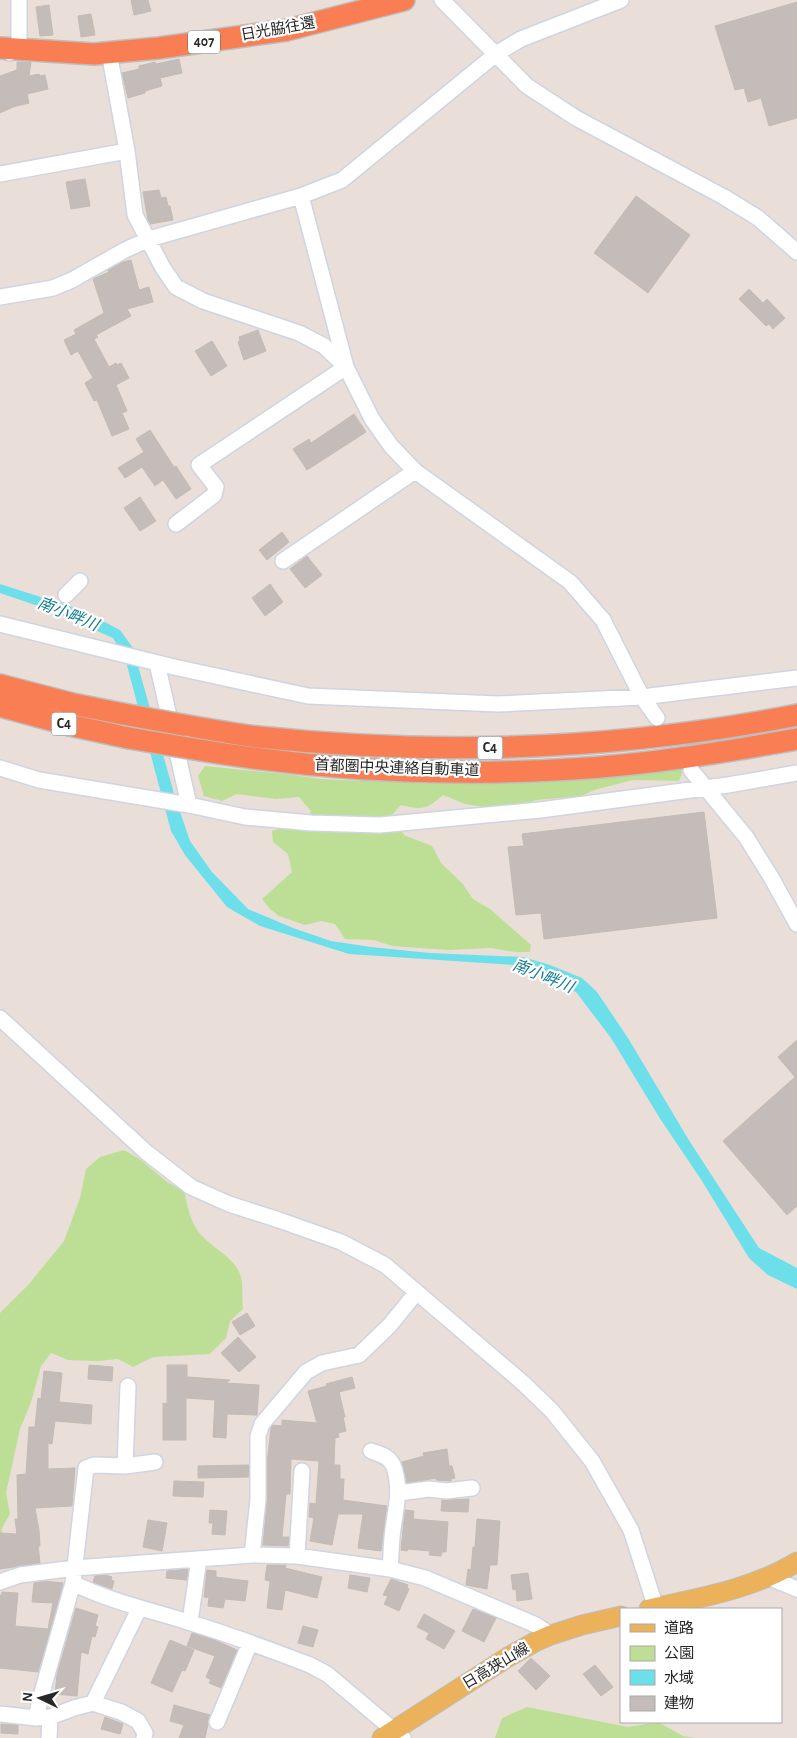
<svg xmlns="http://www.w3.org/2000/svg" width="797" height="1738" font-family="'Alegreya Sans','Noto Sans JP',sans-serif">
<rect width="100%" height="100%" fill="#e9dfd8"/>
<path fill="#bcdf95" d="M666,762L683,771L679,781L633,780L594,790L582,796L536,800L523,805L484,807L465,804L443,795C426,810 423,810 401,805L392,815L404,835L432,846L441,863L462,883L473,899L490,909L531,945L530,952H515L491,948L448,950L392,946L374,940L345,939L335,924L321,921L305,925L279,916L270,909L262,899L292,872L288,854L273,842L272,831L285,827L303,829L311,811L299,797L276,799L237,794L222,801L204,796L198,776L205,766L293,775L321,779L361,781L418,780Z
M124,1150L141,1160L167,1182L184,1191C187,1203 189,1217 196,1228C208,1248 234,1254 241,1277C243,1287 242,1299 243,1309L230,1321L226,1338L210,1354L153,1357L133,1367L118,1359L98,1361L68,1360L51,1353L41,1366L31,1402L20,1429L6,1493L10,1514L2,1528L0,1568V1313L29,1284L64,1241L80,1198L86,1169L100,1157Z
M527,1707L628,1727L658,1722L683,1736L695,1738H495L502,1718Z"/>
<path fill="#6ddfea" d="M0,584L75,608L89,614L120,630L133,648L175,797L190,841L212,872L248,909L293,928L331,941L371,947L430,953L523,957L550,965L582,978L597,992L628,1038L690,1142L759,1248L797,1268V1289L768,1275L749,1258L702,1181L659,1117L611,1038L576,992L515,965L349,954L260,926L227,907L185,855L171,831L125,658L113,638L47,609L0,593Z"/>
<path fill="#c4bcb8" stroke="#c4bbb2" d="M131,0H148L151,11L134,15Z
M797,2V118L769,126L761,98L748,102L744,88L735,90L715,26Z
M49,5L53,35L40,36L36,7Z
M91,14L95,35L81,37L78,16Z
M179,59L182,73L160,78L162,86L145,91V93L128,98L122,73L139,69V66L155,62L156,64Z
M17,62H31L29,76L39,74L40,76L45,75L48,89L27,94L29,103L13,107L0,113V76L17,70Z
M85,179L90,206L71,209L66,182Z
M159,190L161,198L166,197L168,206H170L173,220L150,224L148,220L143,192Z
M636,196L690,235L648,293L594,253Z
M131,260L139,290L149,287L153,302L127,309L131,316L96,335L98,337L94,339L109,367L116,363L117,365L121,363L129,378L116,385L127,411L122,413L129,429L112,436L97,400L94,401L85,383L93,378L78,351L71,355L64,340L76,334L74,330L104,313L93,279L109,272L108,270L123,262Z
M749,289L763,303L767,299L785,318L773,329L769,324L766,326L739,299Z
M258,330L266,351L244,360L238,342L240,341L239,337Z
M212,341L227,366L211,376L195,351Z
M354,414L366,432L307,470L293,449L309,439L311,443Z
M150,430L174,467L176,466L191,489L176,499L163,480L155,486L142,467L125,478L118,468L144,452L136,439Z
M140,497L156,521L140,531L124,508Z
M282,532L289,542L267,560L259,550Z
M307,556L322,575L305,588L290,569Z
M270,584L283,602L265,616L252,598Z
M704,812L717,918L544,939L541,913L516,915L508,847L524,846L522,834Z
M797,1040V1206L787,1215L723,1141L795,1077L778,1057Z
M247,1313L255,1326L240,1335L232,1322Z
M238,1337L256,1357L239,1372L221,1353Z
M89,1365L113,1367L112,1381L88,1379Z
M167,1365H187V1377L230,1380L226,1383L259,1385L257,1415L227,1414L226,1438L213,1437L215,1400L186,1398V1440H163V1403L167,1404Z
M44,1371L62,1373L59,1402L92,1405L91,1424L55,1421L52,1444L48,1443V1469L75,1468L72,1506L35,1508L39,1530L40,1546H38L40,1563L0,1569V1533L17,1534L15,1519H18L17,1475L26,1474L29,1427H35L38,1398L41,1399Z
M352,1377L355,1388L339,1392L345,1417H343L346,1431L338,1433L339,1437L335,1438L334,1465H340V1479H344L343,1500L387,1506L381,1551L358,1548L363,1514H338L332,1545L310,1541L314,1518L309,1517L310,1503L316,1504L319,1461L291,1459L290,1494H286L282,1537H289L288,1546L263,1545L267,1501V1464L271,1428L273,1425L282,1426V1420L317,1423L308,1391L327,1386L326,1384Z
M447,1449L449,1466H452L455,1478L451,1479V1481L436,1480V1478L407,1483L402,1462L424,1456L423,1453Z
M249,1465V1477L198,1478V1466Z
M174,1481L204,1482L203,1497L173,1496Z
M469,1499L468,1512L441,1511L442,1500Z
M210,1510L227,1511L225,1535L212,1534L213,1523H209Z
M405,1510L414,1511L413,1519L448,1522L446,1552H442L441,1556L429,1555L430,1551L408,1549L407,1551L401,1550Z
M477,1519L500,1521L497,1565H490L487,1589L466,1585L468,1569L471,1570L473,1547H475Z
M148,1520L167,1523L162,1551L143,1547Z
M267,1565H286L285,1568L322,1577L317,1598L285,1590L282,1610L267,1608L270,1581L265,1580Z
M188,1569L187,1580L166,1578L167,1571Z
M207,1570L216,1571V1577L248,1581L245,1601L225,1599L223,1608L208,1606L209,1598L204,1597Z
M528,1573L532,1599L517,1601L516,1589L513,1590L511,1575Z
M105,1575L112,1577L111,1580L114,1581L112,1589L93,1582L95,1576Z
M350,1575L370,1578L367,1592L348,1588Z
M391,1579L408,1585L407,1588L409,1589L399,1611L384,1604L388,1596L383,1595Z
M43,1581L63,1583L58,1603H56H58L38,1672L0,1668V1595H2V1592L18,1593L15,1626L48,1629L53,1603L32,1602L34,1583Z
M76,1608L98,1615L95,1626L98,1627L95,1637L92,1636L88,1654L81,1652L77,1696L55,1694L57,1675Z
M473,1609L496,1618L484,1642L462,1631Z
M424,1614L455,1631L444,1649L426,1639L429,1633L417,1627Z
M303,1626L318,1630L313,1647L298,1643Z
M192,1633L212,1639L237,1650L221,1688L209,1683L211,1680L206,1677L215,1656L187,1646Z
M170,1640L194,1650L185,1671L182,1670L172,1692L151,1683Z
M531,1658L550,1676L536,1690L518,1671Z
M595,1665L613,1687L601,1696L583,1674Z
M174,1705L210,1715L205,1738H179L184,1725L170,1721Z
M105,1717L123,1724L120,1734L101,1729Z
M1,1724L18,1725V1734L1,1733Z"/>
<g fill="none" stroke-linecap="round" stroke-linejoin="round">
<g stroke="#ced4e0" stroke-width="18">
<path id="minor" d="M442,0L527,86L576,118L724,197L758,218L797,252
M109,52L127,151L135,215L163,268L176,287L203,301L299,333L324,346L346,367L372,419L391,446L415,471L570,582L603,620L642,697L657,718
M10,53L19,49V0
M0,174L127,151
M0,297L53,288L72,280L125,250L149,239L301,196L342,180L496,54L521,39L621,0
M176,524L214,495L216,487L199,465L346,367L301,196
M283,561L415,471
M66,595L80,581
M0,624L174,667L308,696L498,704L642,697L797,678
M157,663L189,805
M0,768L39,780L189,805L245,817L311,823L380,825L540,810L728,785L797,773
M691,770L746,837L771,877L797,924
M0,1018L146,1152L191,1187L229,1204L279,1220L341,1242L385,1265L523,1383L552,1411L592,1461L631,1530L656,1608
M371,1451C379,1454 389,1456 393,1465C403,1490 394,1513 392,1538C391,1548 391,1558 390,1569
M125,1466L128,1386
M399,1493L429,1489L446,1491L472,1488
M252,1555L258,1500V1436L262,1424L306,1372L322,1363L359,1355L390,1325L416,1293
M297,1556L302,1471
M768,1577L797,1589
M0,1582L20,1575L75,1568L252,1555L297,1556L390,1569L425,1578L536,1625L551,1635
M73,1583C111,1602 151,1610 191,1623C231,1635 271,1650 310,1665L327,1674L403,1738
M190,1622L199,1559
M93,1703L139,1609
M0,1714L36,1718L41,1696L73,1583L86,1468L94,1465L125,1466L155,1462
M36,1718L50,1717L74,1708L93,1703L121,1712L138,1721L145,1733L144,1738
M217,1722L250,1643
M49,1738L50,1717"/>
</g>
<g stroke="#bebebe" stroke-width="21">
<path id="major" d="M649,1609C699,1598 753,1589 797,1562
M382,1738L508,1657L535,1642L551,1635L582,1625L621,1616"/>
</g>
<g stroke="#bebebe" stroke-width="24">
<path id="highway" d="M0,48L94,54L159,48L287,30L404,0
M0,685L73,704L123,714
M0,706L69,725L129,738
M183,725C208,729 233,734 258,737C438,756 619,750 797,715
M188,748C315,770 444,777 572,769C647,765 724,752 797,739"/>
</g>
<use href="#minor" stroke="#fff" stroke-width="15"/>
<use href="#major" stroke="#ebb15b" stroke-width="19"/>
<use href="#highway" stroke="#f97e54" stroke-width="21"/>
<g stroke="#bebebe" stroke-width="24" stroke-linecap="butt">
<path id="highway-bridge" d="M123,714L183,725
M129,738L188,748"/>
</g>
<use href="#highway-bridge" stroke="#f97e54" stroke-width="21"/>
</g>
<g text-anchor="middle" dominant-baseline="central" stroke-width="4.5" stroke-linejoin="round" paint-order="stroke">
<g fill="#fff" stroke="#686868" stroke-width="1">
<rect x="188" y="30.5" width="32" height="23" rx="4"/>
<rect x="51.5" y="712.5" width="25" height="23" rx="4"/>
<rect x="477.5" y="736.5" width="25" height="23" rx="4"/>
</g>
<g font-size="14" font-weight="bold" fill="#272727">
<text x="204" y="42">407</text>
<text x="64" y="724">C4</text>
<text x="490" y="748">C4</text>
</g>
<g font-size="15" fill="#272727" stroke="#fff">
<text transform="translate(278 29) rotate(-10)">日光脇往還</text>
<text transform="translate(397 768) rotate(2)">首都圏中央連絡自動車道</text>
<text transform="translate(496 1666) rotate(-31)">日高狭山線</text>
</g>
<g font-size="16" font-style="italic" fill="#117b91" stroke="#fff">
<text transform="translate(68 614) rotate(22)">南小畔川</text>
<text transform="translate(543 976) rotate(22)">南小畔川</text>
</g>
</g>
<rect x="620" y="1608" width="162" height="115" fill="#ffffff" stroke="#a9a9a9"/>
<rect x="630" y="1624" width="25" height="8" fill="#ebb15b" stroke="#a9a9a9"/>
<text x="664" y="1633" font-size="15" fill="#272727">道路</text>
<rect x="630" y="1646" width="25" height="15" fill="#bcdf95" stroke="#a9a9a9"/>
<text x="664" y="1658" font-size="15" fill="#272727">公園</text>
<rect x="630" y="1670" width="25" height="15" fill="#6ddfea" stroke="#a9a9a9"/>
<text x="664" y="1683" font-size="15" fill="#272727">水域</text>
<rect x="630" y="1696" width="25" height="15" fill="#c4bcb8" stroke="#a9a9a9"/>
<text x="664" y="1708" font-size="15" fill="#272727">建物</text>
<g transform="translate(40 1698) rotate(275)" stroke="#ffffff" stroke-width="4" paint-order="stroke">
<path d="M0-4L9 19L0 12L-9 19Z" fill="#272727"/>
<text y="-8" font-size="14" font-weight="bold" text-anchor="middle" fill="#272727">N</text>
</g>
</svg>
